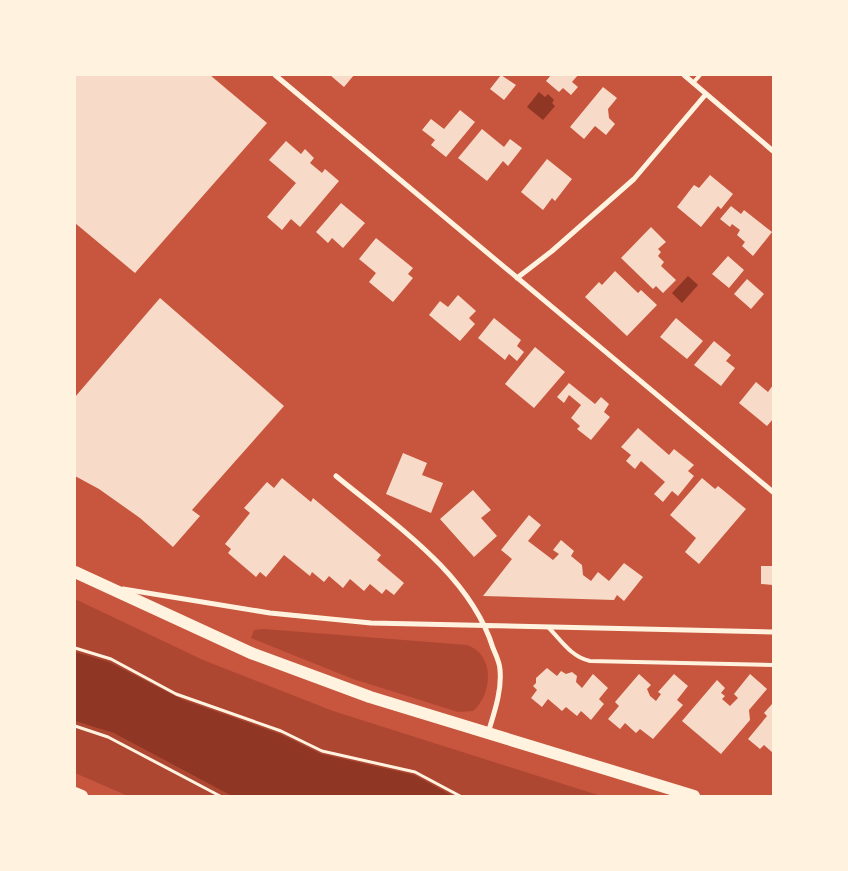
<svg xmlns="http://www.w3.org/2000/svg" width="848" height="871" font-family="Lato,sans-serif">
<rect width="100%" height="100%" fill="#c8553d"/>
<path fill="#ae4732" d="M75,599L203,660L333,711L601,796H128L75,773Z
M264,629L467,645C495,654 493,694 473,711L458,712L353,679L251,638L254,630Z"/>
<path fill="#8f3625" d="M539,92L545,97L548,94L554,100L552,103L555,106L543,120L527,107Z
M688,276L698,285L682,303L672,293Z
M75,652L109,662L183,700L280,734L321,754L414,775L453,796H232L114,733L75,721Z"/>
<path fill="#f7dbc8" d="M75,75H210L267,123L135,273L75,223Z
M330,75H354L344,87Z
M501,75L516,85L504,100L490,89Z
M551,75H578L572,82L578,87L571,95L563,88L559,92L546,81Z
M603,87L617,98L608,109L609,118L615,124L606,135L595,126L584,139L570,127Z
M460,110L475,122L446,157L431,145L435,140L422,130L431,119L444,129Z
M482,129L504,147L510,139L522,148L508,166L503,161L487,181L458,158Z
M286,141L301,154L305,149L314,158L310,163L322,173L325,169L339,181L300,227L291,219L282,230L267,217L296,183L269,160Z
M547,159L572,179L555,201L552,198L543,210L521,192Z
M710,175L733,194L721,209L718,206L701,227L677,207L694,185L699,188Z
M341,203L365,223L343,248L332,238L328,243L316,232Z
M731,206L741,214L744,210L772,232L753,256L742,246L745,242L737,235L740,230L732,224L730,227L720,219Z
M651,227L666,242L658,249L661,252L658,256L664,262L661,266L676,280L663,293L656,286L653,289L621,258Z
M376,238L413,268L408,274L413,278L393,302L369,282L376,273L359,259Z
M728,256L744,270L729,288L712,274Z
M615,271L638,293L641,290L657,305L627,336L585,297L599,282L602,285Z
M747,279L764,294L751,309L734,294Z
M458,295L476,311L469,318L475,324L460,341L429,315L440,301L448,307Z
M160,298L284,406L192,510L200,516L173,547L140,518L99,489L75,476V397Z
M494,318L521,340L517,346L524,352L517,361L509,354L505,360L478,338Z
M676,318L703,341L687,359L660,337Z
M714,341L731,355L726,361L735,368L721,386L694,365Z
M535,347L565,372L534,408L505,384Z
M756,382L768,392L773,385V419L767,426L739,403Z
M569,383L595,404L601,397L609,404L604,412L610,417L591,440L577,429L580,426L571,418L581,405L569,395L564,403L557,397Z
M638,428L669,455L674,449L694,465L688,471L694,476L678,496L672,491L663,502L654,494L665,482L641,461L635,469L626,461L631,455L621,447Z
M403,453L427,463L422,475L443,483L431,513L386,494Z
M282,478L311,502L313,498L381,555L377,560L404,583L394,595L386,589L382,594L370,584L364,591L350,579L343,588L329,576L324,582L312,572L310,576L284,555L266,577L260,572L256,577L228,553L231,549L225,544L250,513L244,508L267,482L274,488Z
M702,478L715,489L718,486L746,509L699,564L685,552L696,538L670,515Z
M473,490L491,510L481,518L497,536L474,557L440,519Z
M529,515L541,525L528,541L553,560L559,554L553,550L561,540L574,551L571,556L582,565L583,575L591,581L598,572L609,581L624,563L643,577L624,601L617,595L614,600L483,596L512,559L501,550Z
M761,566H773V585L761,584Z
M547,668L557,676L561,671L566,674L572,672L577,676L576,682L582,688L593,674L608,688L599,699L604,704L591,720L581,711L577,716L566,707L562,711L548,699L542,707L531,698L537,690L533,686L536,683V678Z
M639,674L651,685L647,689L650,696L656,701L661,694L658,692L674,674L688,686L677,700L683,705L653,739L640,729L636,733L625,723L620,729L608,719L619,706L615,702Z
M750,674L767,689L749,710L750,720L721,754L682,721L717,680L725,688L721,693L725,696L722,699L730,706L738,698L734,694Z
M772,704L773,705V753L764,745L760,749L748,739L767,716L764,713Z"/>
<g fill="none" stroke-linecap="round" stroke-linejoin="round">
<path stroke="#fff3e0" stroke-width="3" d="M75,648L111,659L176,694L281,731L322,751L415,772L460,796
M75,726L108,737L220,796"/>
<path stroke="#fff3e0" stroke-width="4" d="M693,83L700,75
M548,627C561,640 571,657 590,661L773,665"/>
<path stroke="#fff3e0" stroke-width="5" d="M275,75L773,492
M684,75L773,151
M517,278L552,251L634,179L706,94
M336,476C394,524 470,574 493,648C496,655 500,663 500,670C502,691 494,713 488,733
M123,589L270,613L371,623L773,632"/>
<path stroke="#fff3e0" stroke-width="12" d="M75,572L251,653L370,697L694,796
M75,793L82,796"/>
</g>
<rect width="848" height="871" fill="none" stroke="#fff3e0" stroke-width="152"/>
</svg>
